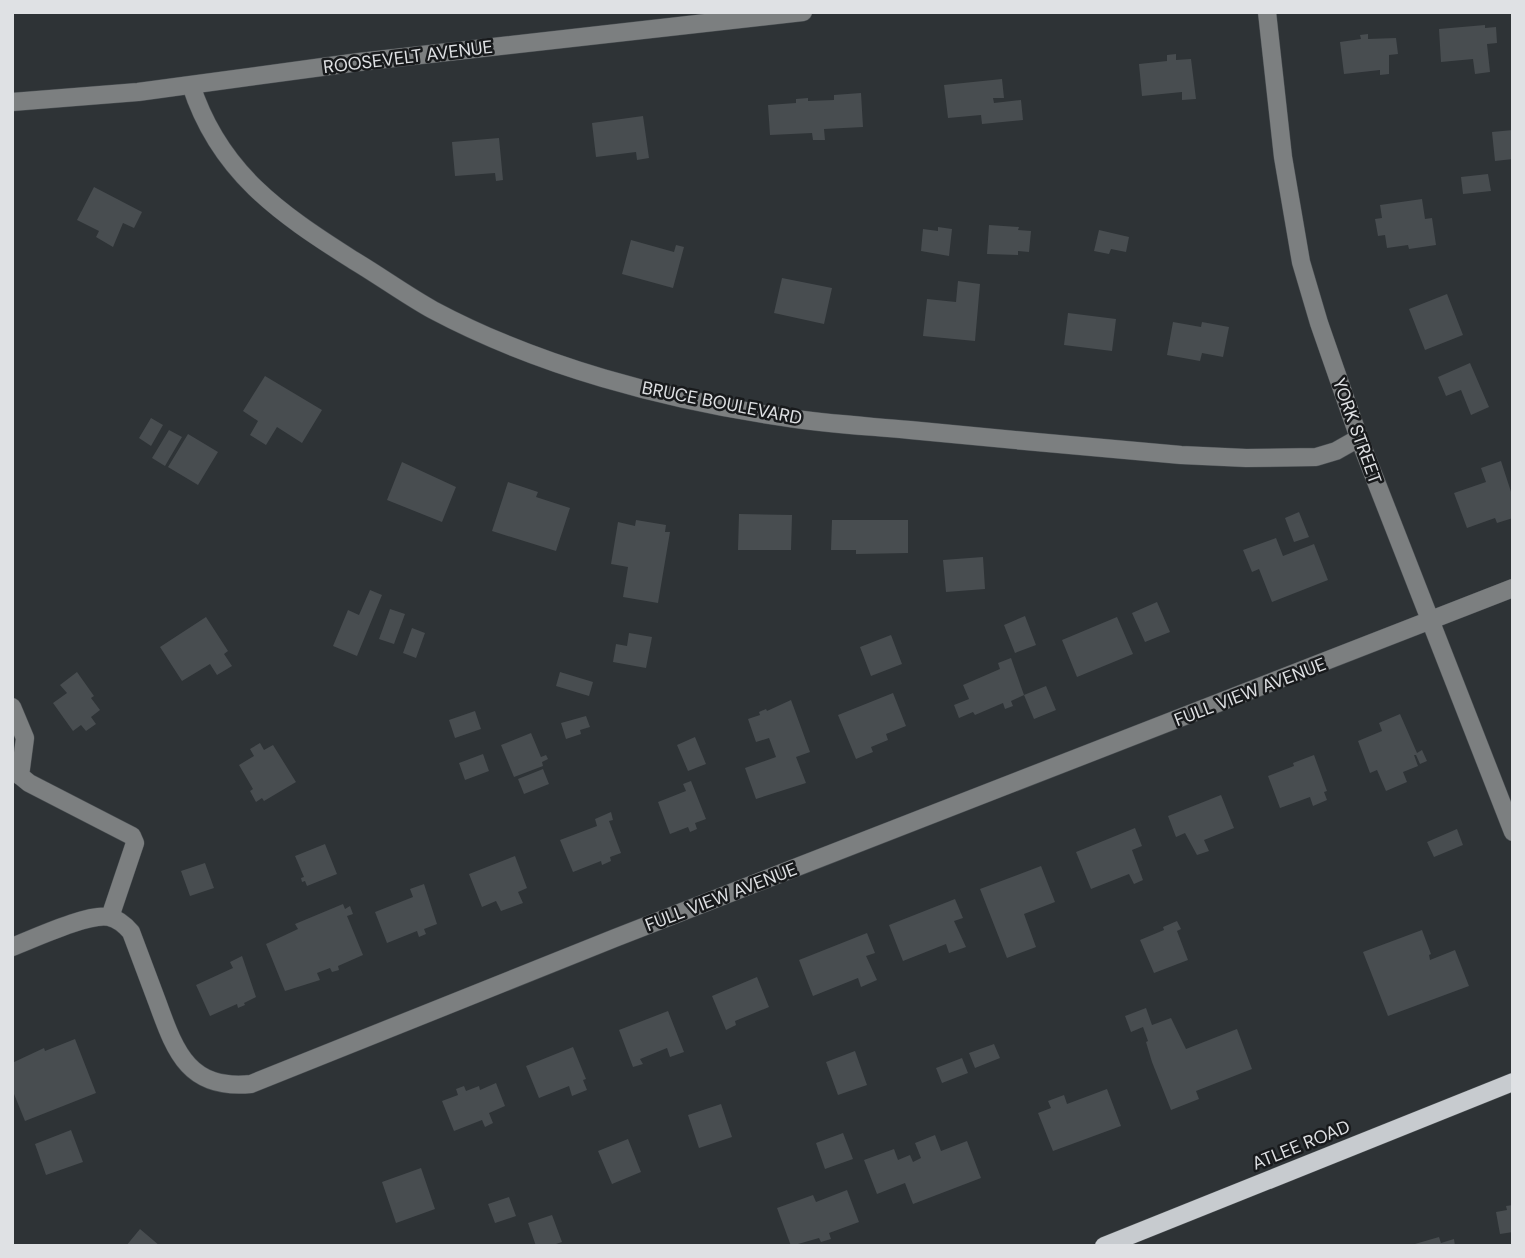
<svg xmlns="http://www.w3.org/2000/svg" width="1525" height="1258" font-family="'DM Sans',sans-serif">
<rect width="100%" height="100%" fill="#2e3336"/>
<path fill="#484d50" d="M1485,25V28L1496,27L1497,43L1487,44L1490,72L1475,74L1473,59L1441,62L1439,29Z
M1368,34V39L1396,38L1398,54L1389,55V74L1380,75V70L1344,74L1340,42L1361,39L1360,35Z
M1176,54V60L1191,59L1196,99L1182,100V92L1142,96L1139,64L1167,61V55Z
M1002,79L1004,98H993L994,103L1021,100L1023,120L982,124L981,115L948,118L944,85Z
M861,93L863,127L824,129L825,140H813L812,133L770,135L768,105L796,103V99L808,98V101L834,100V95Z
M643,116L649,158L637,160L636,152L596,157L592,123Z
M1513,130V159L1495,161L1492,132Z
M499,138L503,180L496,181L495,173L455,176L452,142Z
M1488,174L1491,191L1463,194L1461,177Z
M94,187L142,212L134,228L123,223L113,247L96,237L99,231L77,220Z
M1422,199L1425,219L1432,218L1436,245L1409,249L1408,245L1387,248L1385,235L1378,236L1375,219L1382,218L1380,205Z
M989,225L1019,227L1018,230L1031,231L1029,252L1018,251V255L987,254Z
M938,227L952,229L949,256L921,251L923,229L938,231Z
M1099,230L1129,237L1126,252L1111,249L1109,254L1094,251Z
M631,240L674,252L676,245L684,247L673,288L622,274Z
M782,278L832,288L824,324L774,313Z
M958,281L980,284L975,341L923,336L927,299L956,302Z
M1447,294L1463,335L1425,350L1409,309Z
M1068,313L1116,319L1112,351L1064,345Z
M1173,322L1201,327L1202,322L1229,327L1223,357L1202,353L1200,361L1167,355Z
M1470,363L1489,407L1471,415L1461,390L1446,396L1438,377Z
M265,376L322,410L302,443L277,427L266,445L250,435L258,421L243,411Z
M151,418L163,425L151,446L139,438Z
M169,430L182,437L165,466L152,458Z
M188,434L218,452L198,485L168,467Z
M1501,461L1513,498V518L1497,523L1495,518L1467,528L1454,493L1486,482L1481,468Z
M402,462L456,487L442,522L387,500Z
M508,482L538,492L536,497L570,508L556,551L492,531Z
M1299,512L1309,537L1294,542L1285,518Z
M739,514L792,515L791,550H738Z
M636,520L666,525L665,532H670L658,603L623,597L628,567L611,564L618,522L635,526Z
M832,520H908V553L856,554V550H831Z
M1276,538L1283,556L1314,544L1328,580L1272,602L1259,569L1252,572L1243,550Z
M983,557L985,589L946,592L943,560Z
M370,590L382,595L357,656L333,646L348,610L359,615Z
M1157,602L1170,632L1145,642L1132,613Z
M390,609L405,614L394,644L379,639Z
M1025,616L1036,645L1015,653L1004,625Z
M206,617L228,651L224,654L232,666L217,675L210,664L182,681L160,647Z
M1117,617L1133,654L1077,677L1062,640Z
M412,628L425,633L416,658L403,653Z
M629,633L652,637L646,668L613,662L616,644L627,646Z
M891,635L902,664L871,676L860,647Z
M1011,658L1024,695L1011,701L1013,706L1005,709L1003,703L975,715L973,712L959,718L954,705L969,699L963,685L1000,669L998,663Z
M77,672L94,696L91,698L100,710L91,717L96,724L86,731L81,725L73,731L53,703L67,693L60,685Z
M560,672L593,682L589,696L556,686Z
M1046,686L1056,710L1034,719L1024,695Z
M893,693L906,726L886,734L888,740L871,747L873,752L856,759L838,715Z
M791,700L810,752L796,757L806,783L756,799L745,768L776,757L769,738L756,742L748,719L760,715L759,712L766,709L767,711Z
M475,711L481,729L455,738L449,720Z
M1400,714L1417,753L1422,750L1427,761L1420,764L1416,755H1414L1418,766L1403,772L1407,782L1386,791L1377,770L1370,773L1358,741L1382,731L1379,723Z
M586,716L590,727L580,730L581,734L566,739L561,723Z
M531,733L541,757L546,755L548,759L542,762L543,766L514,777L501,745Z
M695,737L706,764L688,771L677,745Z
M260,743L264,750L273,745L296,782L264,801L262,798L256,802L250,791L253,789L239,765L254,756L250,749Z
M483,754L489,771L465,780L459,763Z
M1314,755L1327,791L1324,792L1327,800L1313,806L1310,797L1280,808L1268,776L1294,766L1293,763Z
M543,769L549,784L524,794L518,779Z
M691,781L706,819L695,823L697,829L690,832L688,827L670,834L658,802L686,791L683,784Z
M1221,795L1234,828L1204,840L1209,851L1197,855L1185,833L1176,837L1168,816Z
M611,812L613,820L609,821L621,853L610,857L611,861L602,865L601,861L573,872L560,840L597,826L595,819Z
M1135,828L1142,846L1132,850L1143,880L1134,884L1129,874L1091,889L1076,852Z
M1457,829L1463,845L1434,857L1427,842Z
M325,844L337,874L307,886L305,881L302,882L301,878L304,877L295,856Z
M515,856L527,888L518,892L523,903L501,911L496,901L482,907L469,874Z
M205,863L214,888L190,896L181,871Z
M1041,866L1055,902L1024,914L1036,947L1007,958L980,889Z
M424,884L437,924L424,929L426,934L419,937L417,931L387,943L375,912L413,897L410,889Z
M955,899L963,918L954,921L966,947L949,953L946,944L903,961L889,925Z
M343,904L345,909L350,906L353,914L347,916L363,955L338,966L339,970L332,972L330,968L317,973L320,980L285,991L266,944L298,929L295,924Z
M1177,921L1181,929L1177,931L1188,960L1154,973L1140,940L1164,930L1163,927Z
M1422,930L1431,954L1429,955L1430,960L1455,950L1469,986L1388,1016L1363,952Z
M867,933L875,953L866,956L877,980L861,987L858,978L813,996L799,960Z
M242,956L256,997L244,1003L245,1005L238,1008L237,1004L210,1016L196,985L233,968L230,962Z
M757,977L769,1007L735,1021L736,1025L726,1030L712,996Z
M1146,1008L1152,1025L1171,1018L1186,1049L1237,1029L1252,1069L1196,1091L1199,1099L1171,1110L1152,1062L1146,1042L1148,1041L1143,1027L1131,1032L1125,1016Z
M668,1011L684,1052L670,1057L667,1048L640,1059L643,1064L633,1067L619,1030Z
M75,1039L96,1093L25,1121L12,1089V1063L44,1048L45,1051Z
M994,1044L1000,1058L975,1068L969,1053Z
M573,1047L586,1079L583,1080L587,1090L572,1096L569,1086L539,1098L526,1066Z
M855,1051L867,1085L838,1095L826,1062Z
M962,1058L968,1073L942,1083L936,1068Z
M496,1083L505,1106L489,1113L493,1123L485,1127L482,1120L454,1131L442,1101L458,1095L456,1089L464,1086L466,1091L479,1086L480,1090Z
M1107,1089L1121,1126L1053,1151L1038,1113L1051,1108L1048,1101L1064,1095L1067,1104Z
M721,1104L732,1137L699,1148L688,1115Z
M71,1130L83,1162L46,1175L35,1144Z
M843,1133L853,1159L825,1169L816,1143Z
M935,1135L941,1151L967,1141L981,1178L913,1204L905,1183L877,1194L864,1160L894,1149L898,1160L910,1155L913,1162L921,1158L915,1143Z
M628,1139L641,1172L612,1184L598,1151Z
M421,1168L435,1209L396,1223L382,1182Z
M847,1190L859,1222L829,1233L831,1239L821,1242L819,1238L791,1246L777,1208L813,1195L816,1202Z
M509,1197L516,1216L495,1223L488,1204Z
M1513,1205V1232L1500,1234L1496,1212L1507,1210L1506,1206Z
M552,1215L562,1242L550,1246H536L528,1223Z
M140,1229L160,1246H126Z
M1439,1237L1441,1243L1454,1239L1455,1246H1408Z"/>
<g fill="none" stroke-linecap="round" stroke-linejoin="round">
<g stroke="#4a4f52" stroke-width="19">
<path id="minor" d="M1267,12L1283,157L1301,262L1319,323L1359,438L1513,832
M191,85C219,172 279,213 353,260C380,276 406,295 433,310C538,366 665,400 783,417C825,424 868,426 910,430C1000,439 1091,447 1181,455L1246,458L1316,457L1336,451L1359,438
M12,102L138,92L359,62L803,12
M12,707L25,738L20,776
M12,769L29,783L132,836L135,843L110,917
M12,947C33,939 88,913 109,917C118,919 125,925 131,932C140,956 149,980 158,1004C176,1054 190,1090 251,1084L615,938L1513,588"/>
</g>
<g stroke="#4a4f52" stroke-width="19">
<path id="major" d="M1104,1246L1513,1082"/>
</g>
<use href="#minor" stroke="#7c7f80" stroke-width="18"/>
<use href="#major" stroke="#c7cbcf" stroke-width="18"/>
</g>
<g text-anchor="middle" dominant-baseline="central" stroke-width="5" stroke-linejoin="round" paint-order="stroke">
<g font-size="18" fill="#dfe1e4" stroke="#181a1c">
<text transform="translate(408 57) rotate(-7)">ROOSEVELT AVENUE</text>
<text transform="translate(722 403) rotate(11)">BRUCE BOULEVARD</text>
<text transform="translate(1357 431) rotate(70)">YORK STREET</text>
<text transform="translate(1250 692) rotate(-21)">FULL VIEW AVENUE</text>
<text transform="translate(721 897) rotate(-21)">FULL VIEW AVENUE</text>
<text transform="translate(1301 1145) rotate(-22)">ATLEE ROAD</text>
</g>
</g>
<rect width="1525" height="1258" fill="none" stroke="#dfe1e4" stroke-width="28"/>
</svg>
